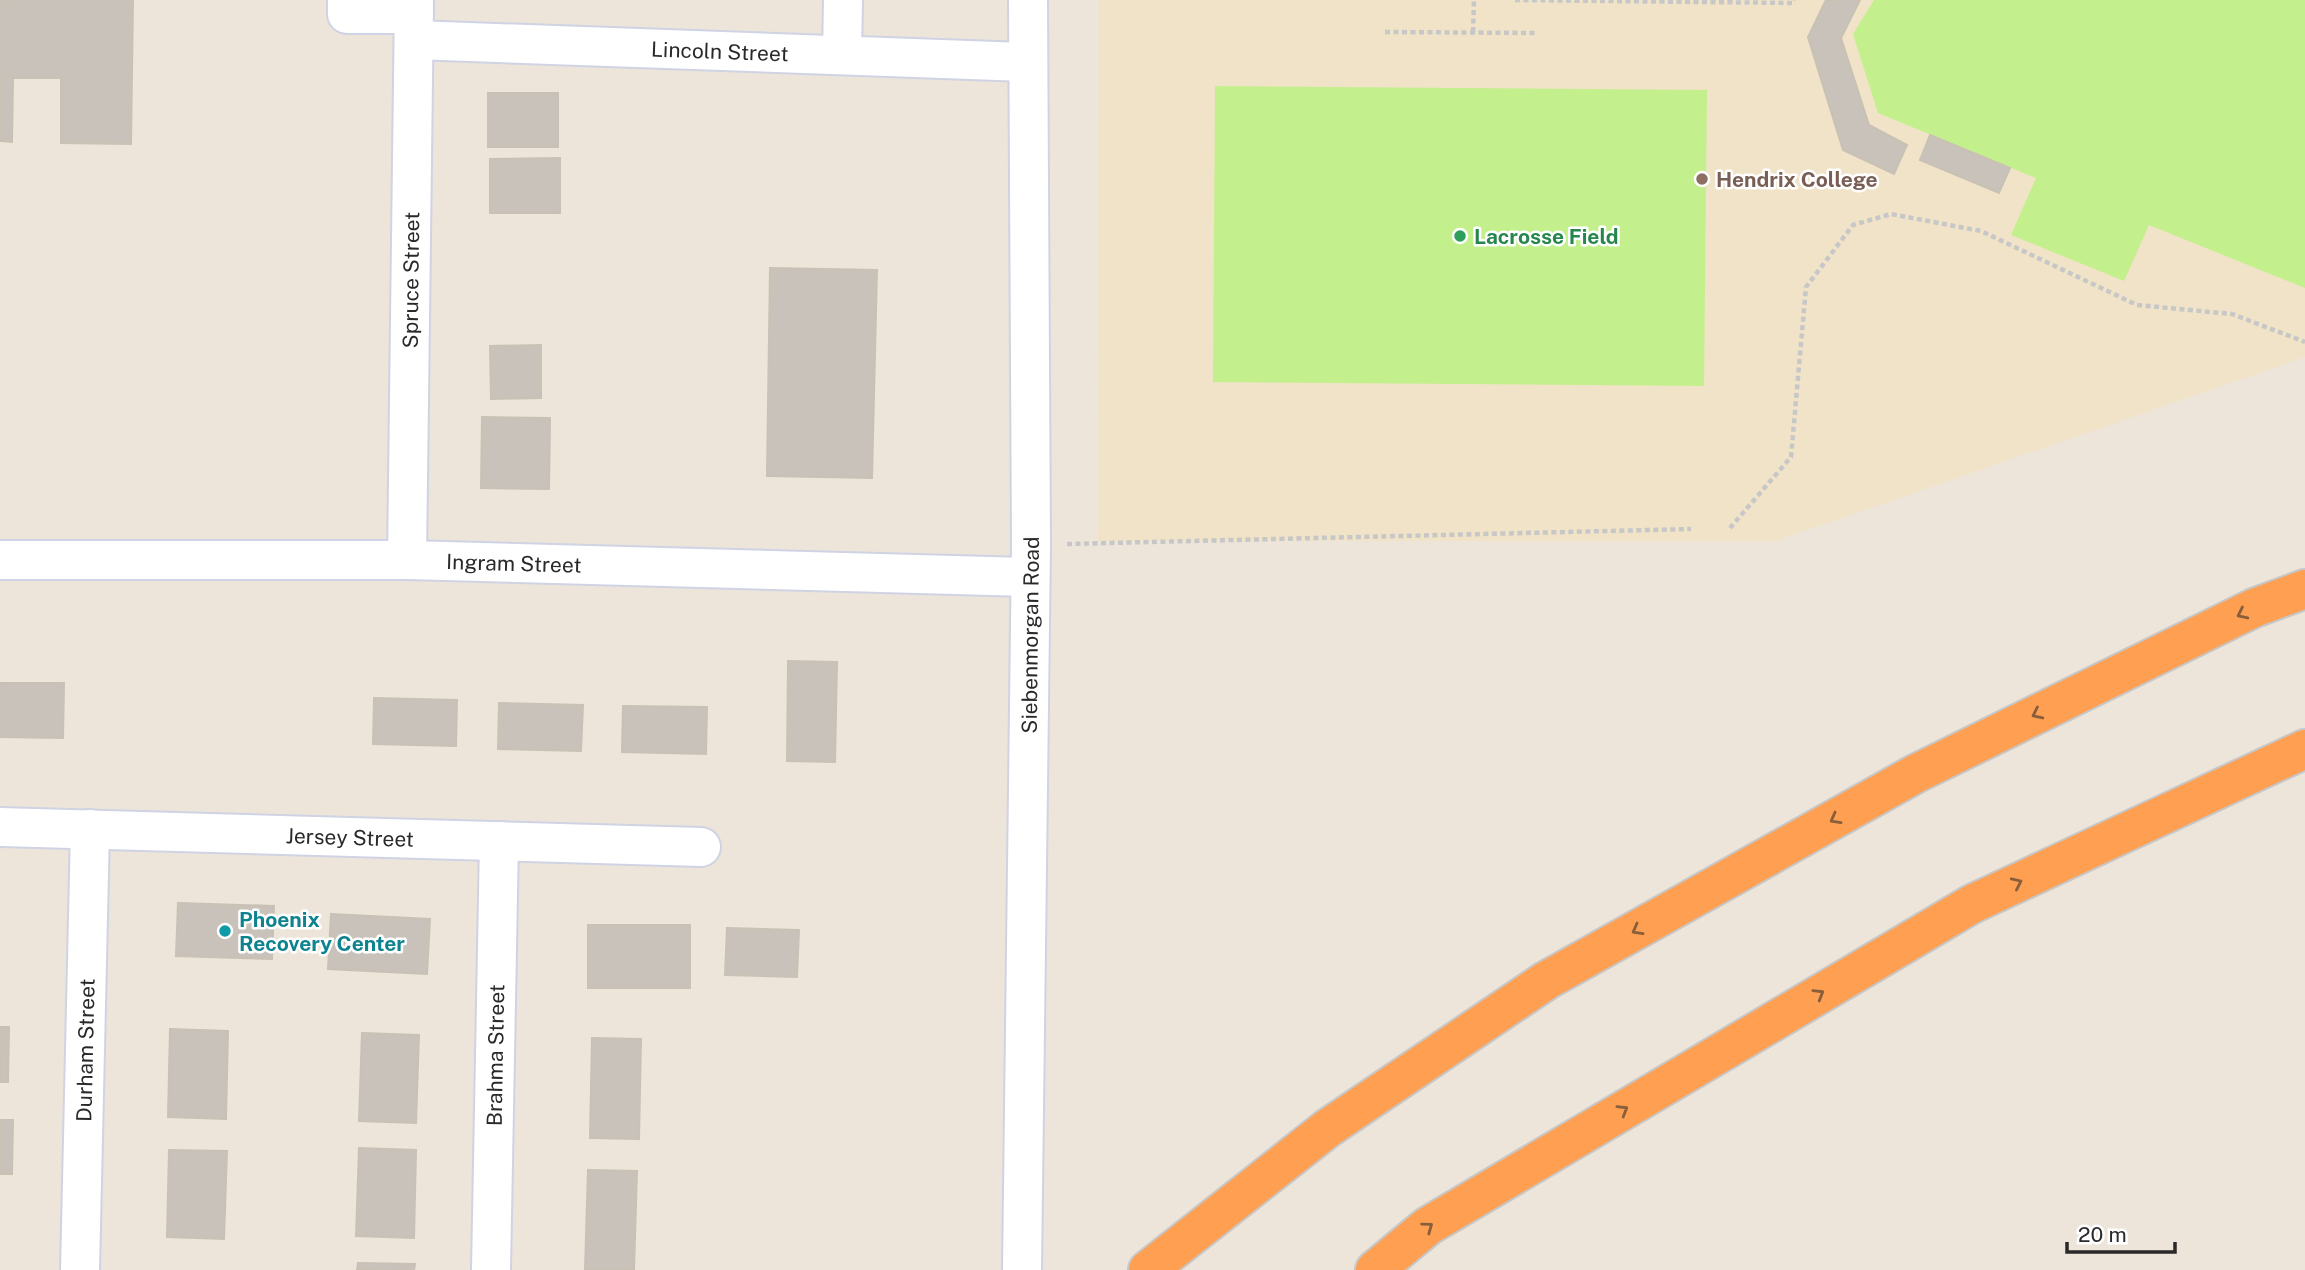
<svg xmlns="http://www.w3.org/2000/svg" width="2305" height="1270" font-family="'Public Sans',sans-serif">
<rect width="100%" height="100%" fill="#ede5da"/>
<path fill="#f0e3c8" d="M1099,0H2305V357L1776,541H1098Z"/>
<path fill="#c4ef8d" d="M1874,0H2305V288L2149,225L2124,281L2011,235L2036,178L1878,113L1853,34Z
M1215,86L1707,90L1704,386L1213,382Z"/>
<path fill="#c8c2ba" stroke="#c8c1b4" stroke-width="2" d="M0,0H133L131,144L61,143V78H13L12,142L0,141Z
M1826,0H1860L1841,38L1869,125L1907,145L1894,174L1843,150L1808,37Z
M488,93H558V147H488Z
M1930,135L2010,168L1999,193L1920,160Z
M560,158V213H490V159Z
M770,268L877,270L872,478L767,476Z
M541,345V398L491,399L490,346Z
M482,417L550,418L549,489L481,488Z
M788,661L837,662L835,762L787,761Z
M0,683H64L63,738L0,737Z
M374,698L457,700L456,746L373,744Z
M499,703L583,705L581,751L498,749Z
M623,706L707,707L706,754L622,752Z
M178,903L274,906L272,959L176,956Z
M331,914L430,919L427,974L328,969Z
M588,925H690V988H588Z
M727,928L799,930L797,977L725,975Z
M0,1027H9L8,1082H0Z
M170,1029L228,1031L226,1119L168,1117Z
M362,1033L419,1035L416,1123L359,1121Z
M592,1038L641,1039L639,1139L590,1138Z
M0,1120H13L12,1174H0Z
M359,1148L416,1150L414,1238L356,1236Z
M169,1150L227,1151L224,1239L167,1237Z
M588,1170L637,1171L634,1270H585Z
M358,1263L415,1264L414,1270H357Z"/>
<g fill="none" stroke-linecap="round" stroke-linejoin="round">
<g stroke="#cfd3e3" stroke-width="42">
<g id="minor">
<path d="M347,0V14H414"/>
<path id="s1" d="M414,40L1028,62"/>
<path d="M842,55L843,0"/>
<path id="s2" d="M0,560H407L1029,577"/>
<path id="s3" d="M407,560L414,0"/>
<path id="s4" d="M0,827L701,847"/>
<path id="s5" d="M80,1270L90,829"/>
<path id="s6" d="M491,1270L499,841"/>
<path id="s7" d="M1022,1270L1031,545L1028,0"/>
</g>
</g>
<g stroke="#c7c7c7" stroke-width="42">
<path id="highway" d="M1148,1270L1328,1128L1547,980L1917,773L2254,608L2305,589
M1375,1270L1428,1226L1972,904L2305,749"/>
</g>
<path stroke="#c7c7c7" stroke-width="4.5" stroke-dasharray="5 3.5" stroke-linecap="butt" d="M1515,0L1793,3L1794,0
M1385,32L1535,33
M1473,32L1474,0
M1730,528L1791,457L1806,287L1853,225L1891,214L1981,231L2137,305L2232,314L2305,342
M1067,544L1691,529"/>
<use href="#minor" stroke="#fff" stroke-width="38"/>
<use href="#highway" stroke="#ff9f52" stroke-width="38"/>
</g>
<defs><path id="oneway-chevron" d="M-2-3.5L2.5 0L-2 3.5" fill="none" stroke-width="1.6" stroke-linecap="round" stroke-linejoin="round" transform="scale(1.75)"/></defs>
<g stroke="#895e3b">
<use href="#oneway-chevron" transform="translate(2242 614) rotate(154)"/>
<use href="#oneway-chevron" transform="translate(2037 714) rotate(154)"/>
<use href="#oneway-chevron" transform="translate(1835 819) rotate(151)"/>
<use href="#oneway-chevron" transform="translate(2017 883) rotate(-25)"/>
<use href="#oneway-chevron" transform="translate(1637 930) rotate(151)"/>
<use href="#oneway-chevron" transform="translate(1819 994) rotate(-31)"/>
<use href="#oneway-chevron" transform="translate(1623 1110) rotate(-31)"/>
<use href="#oneway-chevron" transform="translate(1428 1227) rotate(-36)"/>
</g>
<circle fill="#8d6e63" stroke="#fff" stroke-width="2.5" cx="1702" cy="179" r="7"/>
<circle fill="#2e9e5b" stroke="#fff" stroke-width="2.5" cx="1460" cy="236" r="7"/>
<circle fill="#0f9aa8" stroke="#fff" stroke-width="2.5" cx="225" cy="931" r="7"/>
<g text-anchor="middle" dominant-baseline="central" stroke-width="5" stroke-linejoin="round" paint-order="stroke">
<g font-size="21" fill="#292929" stroke="#fff">
<text stroke="none"><textPath href="#s1" startOffset="306">Lincoln Street</textPath></text>
<text stroke="none"><textPath href="#s3" startOffset="280">Spruce Street</textPath></text>
<text stroke="none"><textPath href="#s2" startOffset="514">Ingram Street</textPath></text>
<text stroke="none"><textPath href="#s7" startOffset="635">Siebenmorgan Road</textPath></text>
<text stroke="none"><textPath href="#s4" startOffset="350">Jersey Street</textPath></text>
<text stroke="none"><textPath href="#s5" startOffset="220">Durham Street</textPath></text>
<text stroke="none"><textPath href="#s6" startOffset="215">Brahma Street</textPath></text>
</g>
<g font-size="21" font-weight="bold" fill="#785e54" stroke="#fff" text-anchor="start">
<text x="1716" y="179">Hendrix College</text>
</g>
<g font-size="21" font-weight="bold" fill="#27864d" stroke="#fff" text-anchor="start">
<text x="1474" y="236">Lacrosse Field</text>
</g>
<g font-size="21" font-weight="bold" fill="#0d838f" stroke="#fff" text-anchor="start">
<text x="239" y="919">Phoenix<tspan x="239" dy="24">Recovery Center</tspan></text>
</g>
</g>
<path d="M2067 1242v10h108v-10" fill="none" stroke="#292929" stroke-width="3.5"/>
<text x="2078" y="1242" font-size="21" fill="#292929" stroke="#ffffff" stroke-width="5" paint-order="stroke">20 m</text>
</svg>
